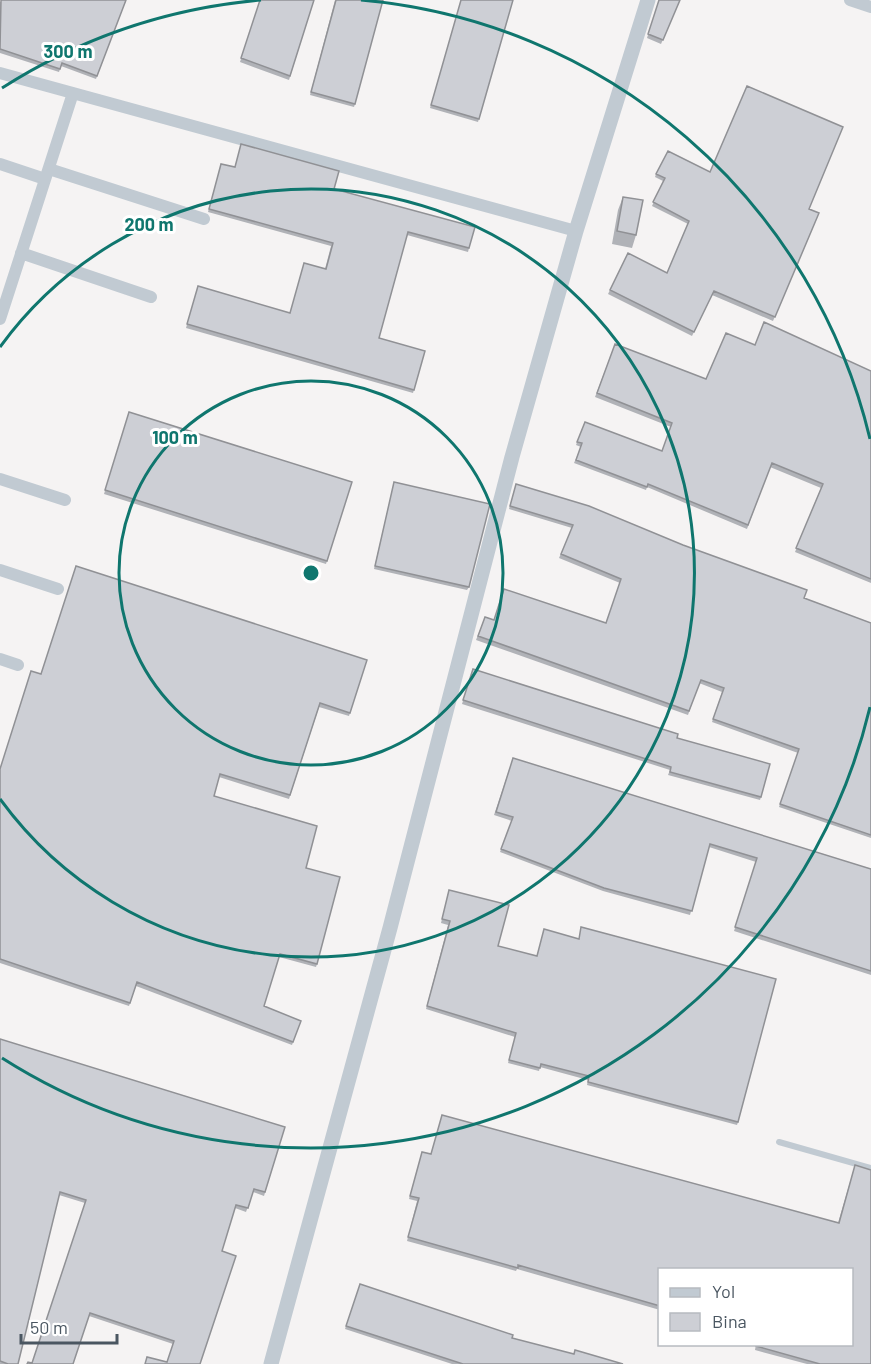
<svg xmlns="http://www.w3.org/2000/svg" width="871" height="1364" font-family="Barlow,sans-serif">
<rect width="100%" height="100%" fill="#f5f3f3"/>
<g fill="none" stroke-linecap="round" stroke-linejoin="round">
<path stroke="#c1cad2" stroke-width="6" d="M779,1142L871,1168"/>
<path stroke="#c1cad2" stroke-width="12" d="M850,0L871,7
M0,73L576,231
M0,164L45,179
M49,169L204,219
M21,253L151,297
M0,319L73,93
M0,479L65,500
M0,570L58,589
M0,659L18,665"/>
<path stroke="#c1cad2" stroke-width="15" d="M271,1364L390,928L512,457L576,231L648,0"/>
</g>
<path fill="#b0b2b7" d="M126,0L96,79L61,66L59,72L0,53V2Z
M260,0H314L289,80L240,62Z
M335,0L355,104L354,107L310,95Z
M461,0H513L478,122L430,108Z
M659,0H680L661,44L647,38Z
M221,164L334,189L469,248L468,252L407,235L379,338L425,351L413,393L186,328L198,286L290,313L325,269L331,246L208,212Z
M710,172L819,213L773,321L712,295L692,336L608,294L610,290L667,273L688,224L652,206L663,181L655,177L656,174Z
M623,197L636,235L632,248L612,244L618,210Z
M615,344L706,379L755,345L871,371V583L795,552L821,488L770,467L747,529L647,487L646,490L574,463L581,447L576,445L585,422L662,451L671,427L595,397Z
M129,412L352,482L326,564L104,494Z
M394,482L469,587L467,590L374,569Z
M516,484L804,598L871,623V838L779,807L798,753L712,722L722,692L699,683L688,715L476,640L485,617L494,620L606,623L620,583L559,558L572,528L509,509Z
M367,660L349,716L319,707L289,799L219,777L214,796L306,868L317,964L316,967L279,957L264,1006L301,1021L292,1045L136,986L129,1006L0,963V768L41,674Z
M473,669L677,738L761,797L760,800L668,775L670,770L462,704Z
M513,758L871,869V975L734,931L756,862L709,847L690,915L603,891L500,852L512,821L494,815Z
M448,894L498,946L738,1122L737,1125L587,1085L588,1080L540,1067L539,1071L508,1063L515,1037L426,1009L448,925L441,923Z
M0,1039L285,1127L264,1196L253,1192L246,1212L235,1208L222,1251L200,1364H145L147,1357L167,1362L173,1344L89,1316L32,1363L85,1203L59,1195L18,1364H0Z
M442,1115L838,1223L855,1165L871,1170V1364H807L755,1350L756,1344H852V1269H660V1310L517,1269L516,1271L407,1241L417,1201L409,1199L422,1152L431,1154Z
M360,1284L512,1338L573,1354L623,1364H452L345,1329Z"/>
<path fill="#cdcfd5" stroke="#909195" stroke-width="1.5" d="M1,0H126L97,76L62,63L60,69L0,49Z
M260,0H314L290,76L241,58Z
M336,0H383L355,104L311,92Z
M461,0H513L479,119L431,105Z
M659,0H680L663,40L648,34Z
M747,86L843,127L809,209L819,213L775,317L714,291L694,332L610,290L628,253L667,273L689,221L653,202L665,178L656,174L668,151L710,172Z
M241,144L339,171L334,189L475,227L469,248L408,232L379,338L425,351L414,390L187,324L198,286L290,313L304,263L326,269L333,243L209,209L221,164L235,167Z
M623,197L643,200L636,235L617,231Z
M764,322L871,371V579L796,548L823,484L772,463L748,525L648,484L647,487L576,460L582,443L577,442L585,422L662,451L672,423L597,393L615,344L706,379L726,333L755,345Z
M129,412L352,482L327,561L105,490Z
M394,482L490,504L469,587L375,566Z
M516,484L589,506L683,545L807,590L804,598L871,623V835L780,804L799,749L713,719L724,688L701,680L689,711L478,636L485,617L494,620L504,589L606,623L621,579L561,554L573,525L510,506Z
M76,566L367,660L350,713L320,703L290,795L220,774L214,796L317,826L306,868L340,877L317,964L280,954L264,1006L301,1021L293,1042L137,982L130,1003L0,959V769L31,671L41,674Z
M473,669L678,734L677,738L770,764L761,797L670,772L671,767L463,700Z
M513,758L871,869V971L735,927L757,858L710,844L692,911L604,888L501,849L513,817L496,812Z
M449,890L509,905L498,946L537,956L544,929L579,939L581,927L776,979L738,1122L588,1082L589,1076L541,1064L540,1068L509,1060L516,1033L427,1006L450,921L442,919Z
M0,1039L285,1127L265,1192L254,1189L248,1208L236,1205L222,1251L236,1256L200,1364H145L147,1357L167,1362L174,1341L90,1313L73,1364H27L28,1362L32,1363L86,1200L60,1192L18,1364H8L0,1361Z
M442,1115L839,1223L855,1165L871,1170V1364H820L756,1346L757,1344H852V1269H660V1306L518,1265V1268L408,1237L419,1198L410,1196L422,1152L431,1154Z
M360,1284L513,1335L512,1338L574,1354L575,1350L623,1364H463L346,1326Z"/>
<g fill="none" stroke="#0f766e" stroke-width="3">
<circle cx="311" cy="573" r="192"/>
<path d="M0 347A384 384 0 1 1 0 799"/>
<path d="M870 707A575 575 0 0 1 2 1058M2 88A575 575 0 0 1 261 0M361 0A575 575 0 0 1 870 439"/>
</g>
<circle cx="311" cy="573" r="9" fill="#0f766e" stroke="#fff" stroke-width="3"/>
<g font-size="18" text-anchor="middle" font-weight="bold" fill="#0f766e" stroke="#fff" stroke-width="6" stroke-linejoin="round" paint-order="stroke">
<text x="68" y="58">300 m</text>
<text x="149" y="231">200 m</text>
<text x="175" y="444">100 m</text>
</g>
<rect x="658" y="1268" width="195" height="78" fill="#ffffff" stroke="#b7bbc0" stroke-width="1.5"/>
<rect x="670" y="1288" width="30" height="9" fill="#c1cad2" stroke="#b7bbc0" stroke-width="1.5"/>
<text x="712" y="1298" font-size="18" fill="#4a5661">Yol</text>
<rect x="670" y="1313" width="30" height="18" fill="#cdcfd5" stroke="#b7bbc0" stroke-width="1.5"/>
<text x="712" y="1328" font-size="18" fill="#4a5661">Bina</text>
<path d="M21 1334v9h96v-9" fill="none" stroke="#4a5661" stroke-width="3"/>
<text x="30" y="1334" font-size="18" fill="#4a5661" stroke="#ffffff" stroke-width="4.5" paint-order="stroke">50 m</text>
</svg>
